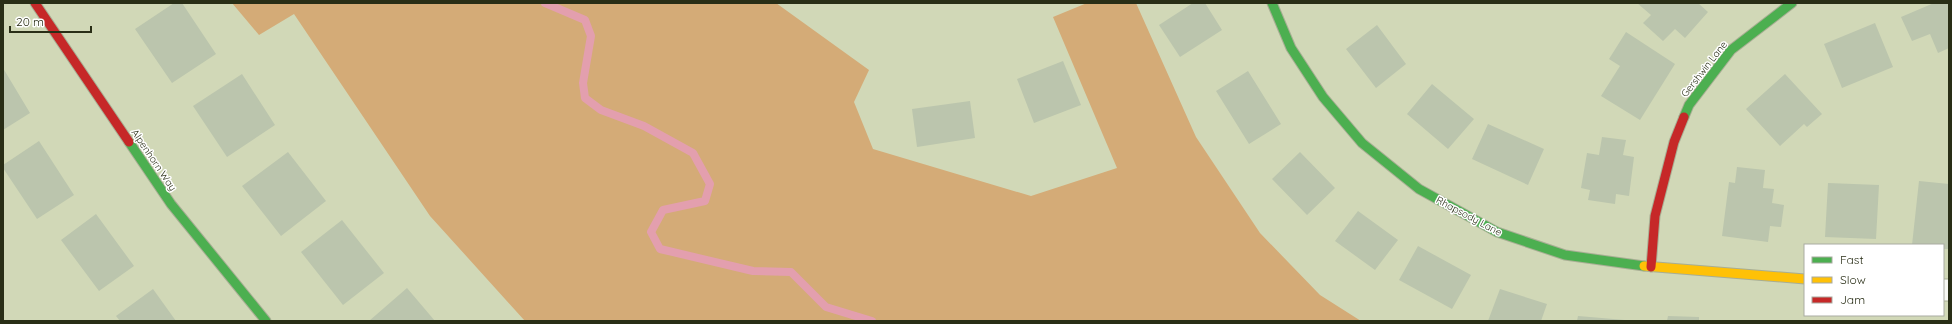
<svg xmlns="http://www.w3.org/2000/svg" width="1952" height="324" font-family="Quicksand,sans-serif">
<rect width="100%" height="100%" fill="#d1d8b7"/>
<path fill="#d4ab77" d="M232,3H776L869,70L854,102L873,149L1031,196L1117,168L1053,17L1087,3H1136L1196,137L1260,233L1320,295L1361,321H525L430,216L294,14L259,35Z"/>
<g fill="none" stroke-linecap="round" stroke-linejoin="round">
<path stroke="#e39fae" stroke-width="8" d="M545,3L585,20L591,36L583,83L585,98L601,110L644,126L693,153L710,184L705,201L663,210L651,232L660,249L753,271L791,272L826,307L872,321"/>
</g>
<path fill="#bbc5ad" d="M174,3H182L216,54L172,83L135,29Z
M1193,3H1205L1222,30L1180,57L1159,25Z
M1637,3H1698L1708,12L1685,38L1675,29L1663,41L1643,23L1651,15Z
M1934,3H1949V48L1938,53L1930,34L1912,41L1901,17Z
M1875,23L1893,67L1842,88L1824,44Z
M1377,25L1406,64L1376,88L1346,49Z
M1626,32L1675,64L1640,120L1601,96L1620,66L1609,59Z
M1063,61L1081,105L1034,123L1017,79Z
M3,68L30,113L3,130Z
M1248,71L1281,124L1249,144L1216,91Z
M242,74L275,125L227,157L193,106Z
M1785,74L1822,114L1807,127L1804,124L1780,146L1746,109Z
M1432,84L1474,119L1448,149L1407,114Z
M970,101L975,138L917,147L912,109Z
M1488,124L1544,149L1528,185L1472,159Z
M1602,137L1626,140L1623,155L1634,157L1629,196L1616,194L1615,204L1588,200L1590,190L1581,188L1587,153L1599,155Z
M39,141L74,195L37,219L3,168V165Z
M288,152L326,201L281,236L242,186Z
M1300,152L1335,188L1307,215L1272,179Z
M1737,167L1765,170L1763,188L1774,189L1772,203L1784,205L1781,227L1770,226L1768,242L1722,236L1729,182L1735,183Z
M1919,181L1949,184V249H1943V245H1912Z
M1828,183L1879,185L1876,239L1825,237Z
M1358,211L1398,240L1375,270L1335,241Z
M96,214L134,266L99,291L61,240Z
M342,220L384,273L343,305L301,252Z
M1418,246L1471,275L1452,309L1399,280Z
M407,288L435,321H369Z
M153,289L176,321H120L116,316Z
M1500,289L1547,304L1541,321H1488Z
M1578,316L1625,320V321H1577Z
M1668,316L1699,317V321H1667Z"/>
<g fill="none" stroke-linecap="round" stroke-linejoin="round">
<g stroke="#a8ae94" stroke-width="23">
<path id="street" d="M1943,290H1949"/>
</g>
<g stroke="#a8ae94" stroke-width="11">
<path id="fast" d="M1272,3L1291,48L1323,97L1362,143L1419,189L1497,232L1565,255L1644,266
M1684,117L1689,105L1731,50L1792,3
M129,142L171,204L266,321"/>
</g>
<g stroke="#a8ae94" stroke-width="11">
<path id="slow" d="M1644,266L1805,279"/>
</g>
<g stroke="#a8ae94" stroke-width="11">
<path id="jam" d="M35,3L129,142
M1651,267L1655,216L1674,142L1684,117"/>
</g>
<use href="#street" stroke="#f8f9f4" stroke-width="21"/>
<use href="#fast" stroke="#4caf50" stroke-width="9"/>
<use href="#slow" stroke="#ffc107" stroke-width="9"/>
<use href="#jam" stroke="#c62828" stroke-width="9"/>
</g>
<g text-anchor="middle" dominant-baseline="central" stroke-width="3" stroke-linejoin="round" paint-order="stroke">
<g font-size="10" fill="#292e16" stroke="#fff">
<text transform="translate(1704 69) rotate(-52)">Gershwin Lane</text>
<text transform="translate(154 160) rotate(56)">Alpenhorn Way</text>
<text transform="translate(1469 216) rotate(28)">Rhapsody Lane</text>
</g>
</g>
<rect width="1952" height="324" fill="none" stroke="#292e16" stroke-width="8"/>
<rect x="1804" y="244" width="140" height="72" fill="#ffffff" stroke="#a9aba2"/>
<rect x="1812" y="257" width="20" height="6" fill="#4caf50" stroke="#a9aba2"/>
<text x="1840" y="264" font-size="12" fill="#292e16">Fast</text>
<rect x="1812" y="277" width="20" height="6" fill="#ffc107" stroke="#a9aba2"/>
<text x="1840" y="284" font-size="12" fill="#292e16">Slow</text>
<rect x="1812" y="297" width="20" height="6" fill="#c62828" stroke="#a9aba2"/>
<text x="1840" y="304" font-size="12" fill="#292e16">Jam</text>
<path d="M10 26v6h81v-6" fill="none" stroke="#292e16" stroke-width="2"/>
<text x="16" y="26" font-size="12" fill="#292e16" stroke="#ffffff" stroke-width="3" paint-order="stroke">20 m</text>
</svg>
